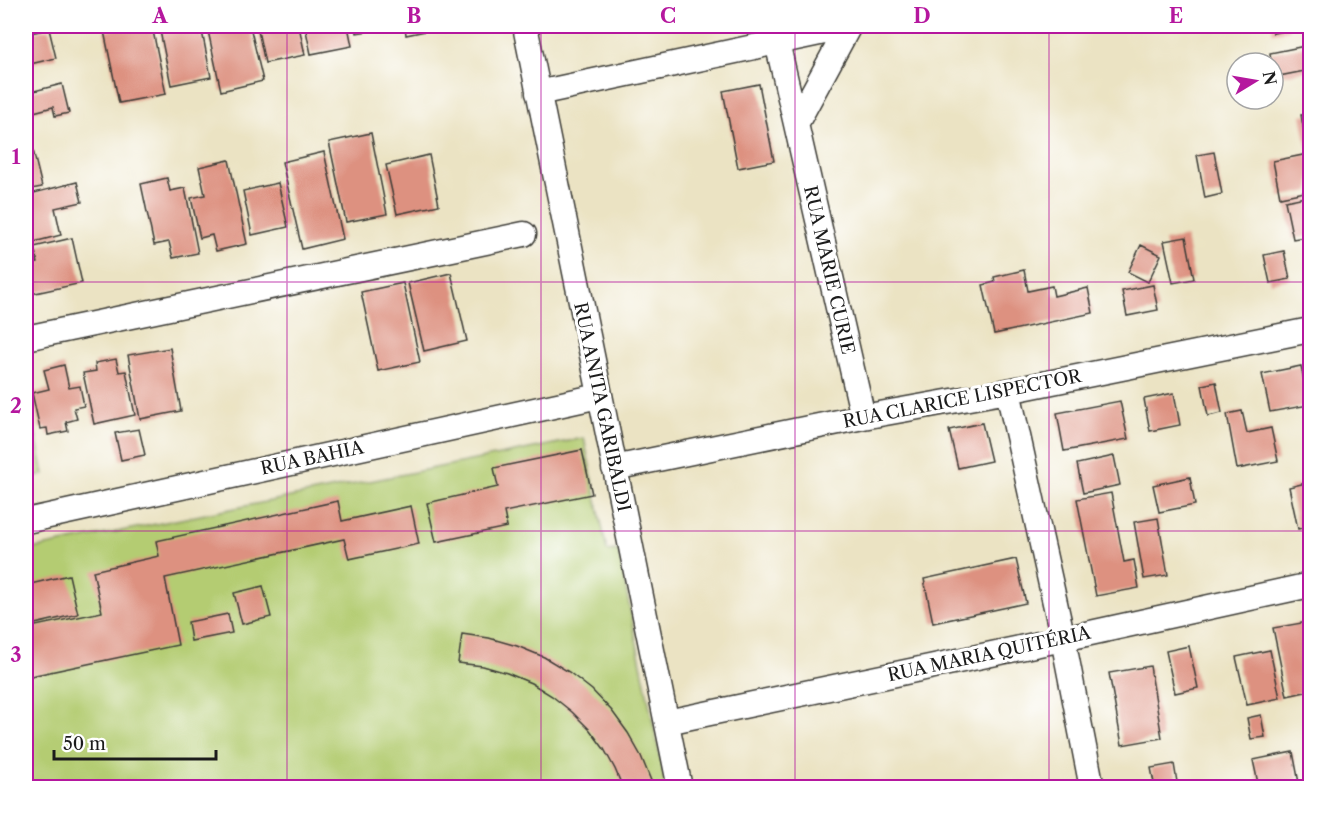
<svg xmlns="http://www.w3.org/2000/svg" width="1336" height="813" font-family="'Libre Caslon Text',serif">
<rect width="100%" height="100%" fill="#fff"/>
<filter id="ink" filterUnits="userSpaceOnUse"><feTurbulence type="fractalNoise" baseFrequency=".0167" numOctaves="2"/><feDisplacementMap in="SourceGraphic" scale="12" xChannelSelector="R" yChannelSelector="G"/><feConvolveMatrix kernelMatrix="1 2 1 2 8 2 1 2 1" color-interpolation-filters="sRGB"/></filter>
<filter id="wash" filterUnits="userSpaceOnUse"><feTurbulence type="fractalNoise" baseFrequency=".008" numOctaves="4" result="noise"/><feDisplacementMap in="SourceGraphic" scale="24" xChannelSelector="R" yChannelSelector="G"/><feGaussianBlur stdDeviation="1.35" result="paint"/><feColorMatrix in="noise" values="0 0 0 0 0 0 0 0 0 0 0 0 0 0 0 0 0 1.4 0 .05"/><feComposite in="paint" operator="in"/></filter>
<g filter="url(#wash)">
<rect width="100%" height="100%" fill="#ebe3c3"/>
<path fill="#b4cc72" stroke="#687447" stroke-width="1.5" d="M26,388L44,474L26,478Z
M584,438L607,551L618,550L666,787L26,788V550Z"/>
<g id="blocks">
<path fill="#dd9180" d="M129,26H152L166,94L119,103L104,31Z
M159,26H201L211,77L171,85Z
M207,26H250L263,81L221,91Z
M257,26H299L305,55L265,63Z
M305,26H348L352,46L311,54Z
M356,26H392V27L357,33Z
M405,26H445V27L406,35Z
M1272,26H1288L1289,30L1273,33Z
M49,29L56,58L26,65V34Z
M1310,45V70L1274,77L1273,63H1271L1270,53Z
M62,84L69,113L55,116L53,107L26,114V93Z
M759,84L774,161L738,168L723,91Z
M1310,114V147L1307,148L1301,115Z
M371,133L387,214L346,222L329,142Z
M31,142L42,187L26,190V143Z
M324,152L343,239L302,249L282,162Z
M1214,152L1222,194L1205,198L1197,155Z
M1308,154L1310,166V191L1280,197L1273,161Z
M429,155L439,205L397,214L386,165Z
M229,160L247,244L216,251L212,235L200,238L191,198L205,195L199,167Z
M167,178L170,191L185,188L198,253L173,258L169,242L154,245L141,184Z
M77,182L82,202L55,208L61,235L26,244V195Z
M278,183L288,227L252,235L243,191Z
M1310,196V236L1293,239L1285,201Z
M1186,237L1194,279L1173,283L1164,241Z
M72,238L82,283L26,295V266L38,263L34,247Z
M1141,245L1161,255L1148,282L1128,272Z
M1284,251L1290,279L1270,283L1264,255Z
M1024,270L1028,291L1052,286L1054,296L1088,288L1093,313L994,334L983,285L995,282L994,277Z
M451,273L467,341L424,351L408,283Z
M403,283L420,362L378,371L361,292Z
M1153,285L1158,310L1127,316L1122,291Z
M170,348L181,411L140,419L128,355Z
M1310,350V378L1304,351Z
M116,359L119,372L126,371L135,415L94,424L83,373L96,371L95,363Z
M64,365L69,388L80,386L84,406L74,408L77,419L66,422L68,431L48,435L47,428L40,429L32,393L49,389L44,370Z
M1301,366L1309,405L1270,412L1262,374Z
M1216,382L1222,413L1208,416L1202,385Z
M1174,393L1180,425L1150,431L1144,399Z
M1120,401L1128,439L1064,451L1057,413Z
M1242,411L1247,433L1271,428L1278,461L1237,469L1227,414Z
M982,423L991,461L958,468L949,430Z
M139,429L145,455L121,460L115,433Z
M582,450L592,494L504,512L507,527L436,542L427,503L498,487L494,468Z
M1114,456L1120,485L1083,493L1077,464Z
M1190,477L1195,505L1159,512L1153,485Z
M1310,482V526L1298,529L1289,487Z
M1111,493L1124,562L1134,560L1139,588L1096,596L1077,499Z
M338,501L342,521L411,506L419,544L349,559L344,539L165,578L178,645L26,677V628L102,612L93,571L159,556L156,541Z
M1158,518L1168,575L1144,579L1134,522Z
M1016,559L1026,603L933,623L924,579Z
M69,575L78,614L26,626V585Z
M263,586L271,617L242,624L234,593Z
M228,614L232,633L191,641L188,622Z
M1307,622L1310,641V691L1287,696L1273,628Z
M462,634L489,638L517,646L544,657L569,672L592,690L612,711L628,733L641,756L654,788H623L615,769L604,749L590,730L572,712L552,696L531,683L507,673L483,666L458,663Z
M1189,646L1198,688L1175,693L1166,651Z
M1270,650L1280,698L1247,705L1236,657Z
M1150,666L1162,738L1122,745L1109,673Z
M1261,715L1265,737L1251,739L1247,718Z
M1293,752L1300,788H1259L1253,760Z
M1174,764L1178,788H1155L1151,768Z"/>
</g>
</g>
<g filter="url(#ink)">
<use href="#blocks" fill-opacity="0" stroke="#3b3a35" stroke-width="1.5"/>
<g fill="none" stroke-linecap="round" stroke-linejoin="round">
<g stroke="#3b3a35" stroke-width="27">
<path id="minor" d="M525,26L680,788
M849,26L796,124L863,417
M777,42L796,124
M538,93L848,27
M26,338L524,234
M1008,391L1063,639L1092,788
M614,468L863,417L1008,391L1310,330
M26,521L599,396
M667,722L1063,639L1310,585"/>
</g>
<use href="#minor" stroke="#fff" stroke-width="24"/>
</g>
</g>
<path fill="none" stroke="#b5179e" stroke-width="1.5" stroke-opacity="0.55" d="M287,26V788M541,26V788M795,26V788M1049,26V788M26,282H1310M26,531H1310"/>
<g text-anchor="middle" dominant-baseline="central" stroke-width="6" stroke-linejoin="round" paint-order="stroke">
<g font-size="18" fill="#1c1c1c" stroke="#fff">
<text transform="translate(829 270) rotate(77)">RUA MARIE CURIE</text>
<text transform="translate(962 399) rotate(-11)">RUA CLARICE LISPECTOR</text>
<text transform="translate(602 407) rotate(78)">RUA ANITA GARIBALDI</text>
<text transform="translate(312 458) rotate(-12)">RUA BAHIA</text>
<text transform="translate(989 654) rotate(-12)">RUA MARIA QUITÉRIA</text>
</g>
</g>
<rect width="1336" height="813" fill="none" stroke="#fff" stroke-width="66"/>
<g transform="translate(1255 81) rotate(79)"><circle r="28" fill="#ffffff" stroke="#a4a4a4" stroke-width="1.5"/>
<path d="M0-4.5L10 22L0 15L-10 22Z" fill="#b5179e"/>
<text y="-9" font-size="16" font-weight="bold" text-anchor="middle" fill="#1c1c1c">N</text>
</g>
<path d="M54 750v9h162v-9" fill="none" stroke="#1c1c1c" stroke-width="3"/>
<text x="63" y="750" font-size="18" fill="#1c1c1c" stroke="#ffffff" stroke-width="4.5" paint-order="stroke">50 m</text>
<rect x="33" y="33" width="1270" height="747" fill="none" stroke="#b5179e" stroke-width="2"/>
<g font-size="20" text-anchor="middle" font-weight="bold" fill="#b5179e">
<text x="160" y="23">A</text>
<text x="414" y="23">B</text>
<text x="668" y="23">C</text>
<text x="922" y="23">D</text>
<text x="1176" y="23">E</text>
<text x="16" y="164">1</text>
<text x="16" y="413">2</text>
<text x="16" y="662">3</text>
</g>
</svg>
